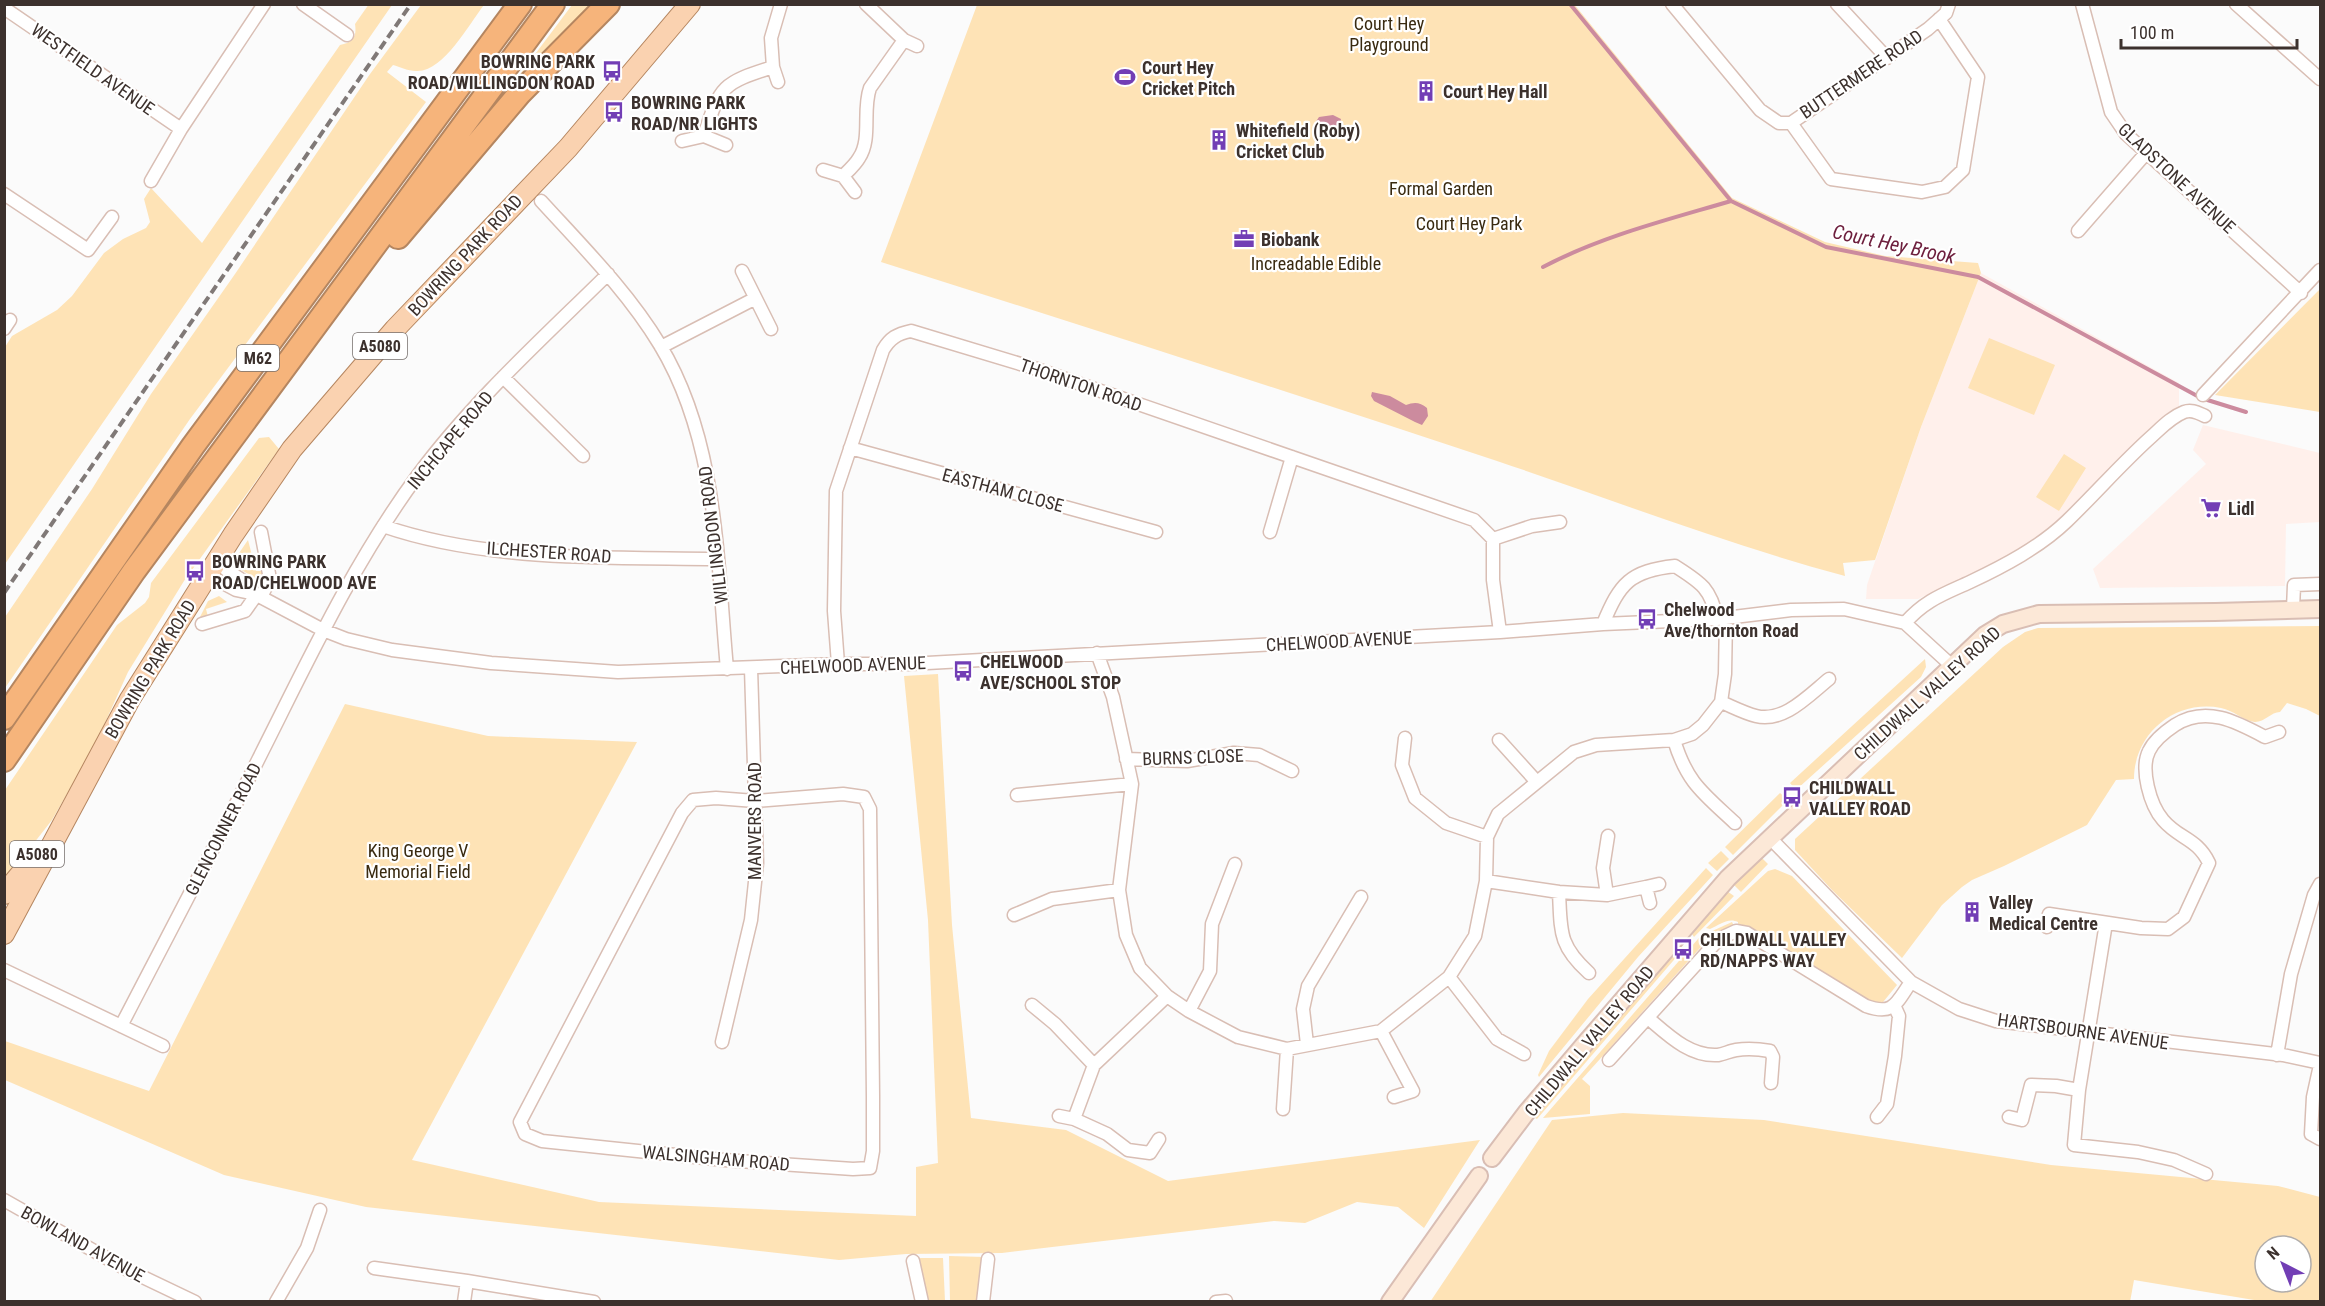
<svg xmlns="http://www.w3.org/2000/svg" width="2325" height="1306" font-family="'Roboto Condensed',sans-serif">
<rect width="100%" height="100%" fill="#fbfbfb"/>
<path fill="#fff0eb" d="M1981,273L2179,383V408L2118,477L2037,543L1918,599H1866L1867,585L1921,427Z
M2203,425L2320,453V522L2286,524L2285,586L2100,588L2093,569L2206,464L2193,450Z"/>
<path fill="#fee3b6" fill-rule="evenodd" d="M369,4L392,5L5,564V347L12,336L57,310L72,296L104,253L123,239L146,228L150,222L144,199L151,188L202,243L340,45C353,42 357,37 355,24Z
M1574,4L1732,198L1825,242L1885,256L1978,263L1981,273L1921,427L1875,560L1843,563L1845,576C1726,544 1613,500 1497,461C1292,393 1087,327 881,262L977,5Z
M421,5H484C469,24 443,73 416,71C408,71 400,67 393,65L387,72L426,102L190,419L5,688V617L92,489L151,394L235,274L370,74Z
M572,5H594L506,93Z
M2320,289V412L2215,395Z
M1989,338L2055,365L2034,415L1968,388Z
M269,437L279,449L184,581L128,672L95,745L52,820L5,880V790L117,625L145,603L149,597L151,583L259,438Z
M2064,454L2086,468L2059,511L2036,497Z
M248,540L256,571H262L265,574L262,582L236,567L235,559Z
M219,596L227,602L206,609L208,617L198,621L208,601Z
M2320,626V716L2306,709L2287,703L2280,712C2271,712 2265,722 2255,722C2244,721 2233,710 2221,708C2176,699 2134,733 2134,779L2116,780L2087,825L2004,866L1972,880L1962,887L1942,905L1902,958L1832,890L1795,850V839L2003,647L2025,632L2038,628Z
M1925,659L1926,667L1921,677L1796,790L1790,783Z
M938,674L952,925L971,1118L1066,1130L1168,1181L1480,1140L1424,1228L1398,1207L1357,1202L1305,1223L1274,1221L1002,1253L906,1254L839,1260L366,1207L224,1175L5,1080V1041L149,1091L345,704L488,736L637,742L412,1160L599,1202L916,1216V1167L938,1163L928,920L904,676Z
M1780,793L1786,798L1781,803L1783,805L1733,855L1725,847Z
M1721,851L1729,859L1717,871L1708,863Z
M1761,857L1768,864L1741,892L1733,884Z
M1706,868L1713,875L1638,957L1539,1077L1538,1075L1549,1051L1588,999Z
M1775,869L1792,876L1897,985L1879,1007L1749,929L1738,926V922C1728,917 1719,925 1710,929L1706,928L1768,871Z
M1727,891L1734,896L1694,937L1690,931Z
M1732,922L1734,926L1718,933L1700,948L1582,1079L1590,1086V1114L1543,1118L1704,932H1710Z
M1674,949L1679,954L1537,1119L1535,1118Z
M1623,1113L1764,1120L2051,1165L2278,1186L2320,1197V1301H2260L2134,1280L2130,1302H1430L1552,1120ZM2265,1246H2301V1282H2265Z
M949,1256L985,1257L980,1301H950Z
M918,1258H943L945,1301H927Z"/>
<path fill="#cc8b9e" d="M1333,115L1341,119L1338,135L1331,136L1315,123L1319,117Z
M1372,392L1390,396L1406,405C1414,402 1420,402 1427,408L1428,416L1422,425L1415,422L1374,401L1371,396Z"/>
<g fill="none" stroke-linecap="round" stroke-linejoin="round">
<path stroke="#cc8b9e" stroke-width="4" d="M1570,4L1731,201L1826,247L1978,277L2201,398L2246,412
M1543,267C1602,236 1667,220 1731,201"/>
<g stroke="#d9beb4" stroke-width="15">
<path id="street" d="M303,4L347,35
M1672,4L1760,110L1779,123H1791L1928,29L1946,13L1949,4
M1837,4L1887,58
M2082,4L2111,112L2126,134L2301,293
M2236,4L2320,79
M4,8L181,129
M904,40L917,46
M773,67L778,82
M1791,123L1831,179L1922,192L1945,187L1963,170L1978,77L1939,19
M704,136C720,85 723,83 773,67L771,38L781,4
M704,136L726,145
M682,141L704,136
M823,170L843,176
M843,176C848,171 855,165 859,158C872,139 862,110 870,88L904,40L866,4
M843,176L855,192
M151,181L181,129L264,4
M4,194L88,250L112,217
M541,201C583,247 628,292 660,345C718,441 717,561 727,669
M2078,231L2147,152
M742,271L771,329
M4,329L10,320
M661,347L754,299
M503,377L583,456
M2203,395L2320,270
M850,448L1156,532
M383,526C487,562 608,557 717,559
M261,532L270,579L261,597
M1270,532L1292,457
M1493,539L1532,526L1560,522
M216,563L242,580L255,594L323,630L346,639L392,650L491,663L618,672L838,664H909L1500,632L1603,624L1717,619L1791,610L1844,609L1905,623L1952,666
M208,575L236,590L255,594
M2293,609L2294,585L2320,584
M1905,623C1925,600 1944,594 1970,582C2004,566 2040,547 2067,521C2096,493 2122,463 2151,437C2161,428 2171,417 2184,412C2192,409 2198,413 2205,416
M202,624L245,611L257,594
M1603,624C1620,583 1630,571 1675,566C1700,582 1711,588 1717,619
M1097,653L1113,697L1132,784L1119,890L1126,935L1140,968L1167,996L1189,1011L1238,1037L1287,1049L1381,1031L1449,977L1475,936L1486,881L1487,837L1498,814L1574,752L1596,745L1674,740L1692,734L1703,725L1721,702L1725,674L1726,617
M838,664L834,611L836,491L883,350C890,338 897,334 911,331L1037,369L1474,520L1493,539V580L1500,632
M1721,702C1733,707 1744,713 1756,716C1784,723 1809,695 1829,679
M1405,738L1402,765L1415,798L1446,823L1487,837
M1499,740L1536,781
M1674,740C1687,783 1703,793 1735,823
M1126,759L1187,761L1234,753L1259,755L1292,771
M843,794L864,797L870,809L873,1096V1151L870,1168L853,1169L724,1160L542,1141L525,1134L520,1122L682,813L693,800L716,798L755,801Z
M1017,795L1132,784
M1770,838L1911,982L1959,1009L1996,1021L2283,1055L2320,1063
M1486,881L1559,892L1607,895L1646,887
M1559,892C1561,931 1558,945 1589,973
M1607,895L1603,868L1608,836
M1650,903L1646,887L1659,884
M1014,915L1052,899L1119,890
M2106,923L2079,1090L2074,1145L2138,1152L2174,1160L2206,1174
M2047,927L2049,914L2141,928L2168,929L2184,917L2209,863C2197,838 2179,839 2163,820C2150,805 2140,769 2149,751C2154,740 2166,731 2175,725C2206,705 2237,722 2265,737L2279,732
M4,970L163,1046
M1449,977L1497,1039L1524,1054
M1032,1005L1055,1024L1094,1065
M1189,1011L1210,971L1212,924L1235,864
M1648,1018C1668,1035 1690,1057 1718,1055C1724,1054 1730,1051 1736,1050C1748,1048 1759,1049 1770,1051L1773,1057L1771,1083
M121,1026C167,937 214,849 258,760C307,663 353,563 418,475C473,401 542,339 608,274
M1381,1031L1413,1091L1394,1097
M722,1042L751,920L757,863L751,668
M1307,1044L1303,1009L1308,986L1361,897
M2277,1055L2291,974L2314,895L2320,884
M1609,1060L1719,939L1736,931L1747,933L1866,1006C1894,1016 1896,1003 1911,982
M2320,1065L2313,1097L2311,1134L2320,1139
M1283,1109L1287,1049
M1059,1116L1074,1119
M1877,1117L1887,1104L1895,1056L1899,1016L1894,1005
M2009,1117L2022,1120L2031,1085L2056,1086L2079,1090
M1159,1139L1150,1153L1128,1150L1107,1134L1074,1119L1094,1065L1167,996
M4,1200L126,1269L195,1302
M913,1261L922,1302
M374,1268L467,1281
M276,1302L307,1248L320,1210
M464,1302L467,1281L594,1302
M983,1302L988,1259
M1216,1302L1226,1301"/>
</g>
<g stroke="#d9beb4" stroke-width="20">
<path id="secondary" d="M1492,1158L1526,1113L1588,1040L1728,878L1985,635L2003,624L2039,614L2215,612L2320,609
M1390,1302L1479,1176"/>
</g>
<g stroke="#b58660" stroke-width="22">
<path id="primary" d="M4,894L33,859
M4,934L130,699L233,535L292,449L395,329L568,148L690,4"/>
</g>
<g stroke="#b58660" stroke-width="26">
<path id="highway" d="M398,237L520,93L608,4
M4,718L193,446L520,4
M4,760L134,571L553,4"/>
</g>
<use href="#street" stroke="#fff" stroke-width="12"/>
<use href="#secondary" stroke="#fce8d7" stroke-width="16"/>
<use href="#primary" stroke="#fad2b0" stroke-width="20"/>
<use href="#highway" stroke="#f6b47b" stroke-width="22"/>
<path stroke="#807977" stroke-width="4" stroke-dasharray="9 4.5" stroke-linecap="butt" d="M4,593L411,4"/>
</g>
<defs>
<g id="bus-bare" transform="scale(1.62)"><path d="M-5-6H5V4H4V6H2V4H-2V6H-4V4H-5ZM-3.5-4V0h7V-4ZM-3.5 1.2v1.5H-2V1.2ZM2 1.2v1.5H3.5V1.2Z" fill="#723eb5" stroke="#fff" stroke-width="2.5" paint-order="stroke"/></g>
<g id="stadium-bare" transform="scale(1.62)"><path d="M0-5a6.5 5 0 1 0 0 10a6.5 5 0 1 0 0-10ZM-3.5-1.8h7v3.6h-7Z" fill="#723eb5" stroke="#fff" stroke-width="2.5" paint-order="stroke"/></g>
<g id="building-bare" transform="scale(1.62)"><path d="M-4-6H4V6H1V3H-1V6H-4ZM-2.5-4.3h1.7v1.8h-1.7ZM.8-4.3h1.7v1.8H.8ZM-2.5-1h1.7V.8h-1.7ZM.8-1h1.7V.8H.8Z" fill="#723eb5" stroke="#fff" stroke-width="2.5" paint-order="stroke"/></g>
<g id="office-bare" transform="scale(1.62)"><path d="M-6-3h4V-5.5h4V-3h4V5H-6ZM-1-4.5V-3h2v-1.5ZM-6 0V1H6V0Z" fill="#723eb5" stroke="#fff" stroke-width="2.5" paint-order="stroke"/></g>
<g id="supermarket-bare" transform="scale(1.62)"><path d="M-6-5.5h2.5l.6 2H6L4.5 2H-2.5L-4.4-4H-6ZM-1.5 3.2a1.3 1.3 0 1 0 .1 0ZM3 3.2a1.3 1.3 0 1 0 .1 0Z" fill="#723eb5" stroke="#fff" stroke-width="2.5" paint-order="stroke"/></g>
</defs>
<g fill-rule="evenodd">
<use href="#bus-bare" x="612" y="71"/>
<use href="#stadium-bare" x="1125" y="77"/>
<use href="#building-bare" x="1426" y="91"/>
<use href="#bus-bare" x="614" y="112"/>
<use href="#building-bare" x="1219" y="140"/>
<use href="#office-bare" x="1244" y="239"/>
<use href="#supermarket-bare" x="2211" y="508"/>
<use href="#bus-bare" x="195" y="571"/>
<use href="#bus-bare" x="1647" y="619"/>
<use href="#bus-bare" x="963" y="671"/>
<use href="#bus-bare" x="1792" y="797"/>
<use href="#building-bare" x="1972" y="912"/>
<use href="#bus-bare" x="1683" y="949"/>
</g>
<g text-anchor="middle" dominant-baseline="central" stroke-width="4.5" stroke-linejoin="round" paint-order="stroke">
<g fill="#fff" stroke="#766f6c" stroke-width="1.5">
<rect x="353" y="333" width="54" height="26" rx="4.5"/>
<rect x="237" y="345" width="42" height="26" rx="4.5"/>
<rect x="10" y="841" width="54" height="26" rx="4.5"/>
</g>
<g font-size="16" font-weight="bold" fill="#3c312d">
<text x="380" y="346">A5080</text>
<text x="258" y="358">M62</text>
<text x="37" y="854">A5080</text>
</g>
<g font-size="18" fill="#392a10" stroke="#fff">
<text x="1389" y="23">Court Hey<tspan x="1389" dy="21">Playground</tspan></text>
<text x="1441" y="188">Formal Garden</text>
<text x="1469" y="223">Court Hey Park</text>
<text x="1316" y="263">Increadable Edible</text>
<text x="418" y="850">King George V<tspan x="418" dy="21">Memorial Field</tspan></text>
</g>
<g font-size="18" font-weight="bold" fill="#3c312d" stroke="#fff" text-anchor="start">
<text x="595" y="61" text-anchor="end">BOWRING PARK<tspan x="595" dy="21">ROAD/WILLINGDON ROAD</tspan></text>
<text x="1142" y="67">Court Hey<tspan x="1142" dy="21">Cricket Pitch</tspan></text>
<text x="1443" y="91">Court Hey Hall</text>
<text x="631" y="102">BOWRING PARK<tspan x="631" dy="21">ROAD/NR LIGHTS</tspan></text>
<text x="1236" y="130">Whitefield (Roby)<tspan x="1236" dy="21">Cricket Club</tspan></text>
<text x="1261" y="239">Biobank</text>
<text x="2228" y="508">Lidl</text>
<text x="212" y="561">BOWRING PARK<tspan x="212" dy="21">ROAD/CHELWOOD AVE</tspan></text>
<text x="1664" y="609">Chelwood<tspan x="1664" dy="21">Ave/thornton Road</tspan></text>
<text x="980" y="661">CHELWOOD<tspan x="980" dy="21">AVE/SCHOOL STOP</tspan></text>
<text x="1809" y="787">CHILDWALL<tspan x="1809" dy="21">VALLEY ROAD</tspan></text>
<text x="1989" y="902">Valley<tspan x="1989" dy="21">Medical Centre</tspan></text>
<text x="1700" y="939">CHILDWALL VALLEY<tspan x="1700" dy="21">RD/NAPPS WAY</tspan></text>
</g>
<g font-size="18" fill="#3c312d" stroke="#fff">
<text transform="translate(93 69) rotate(35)">WESTFIELD AVENUE</text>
<text transform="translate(1861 74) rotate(-34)">BUTTERMERE ROAD</text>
<text transform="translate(2177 178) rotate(43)">GLADSTONE AVENUE</text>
<text transform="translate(465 255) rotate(-47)">BOWRING PARK ROAD</text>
<text transform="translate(1081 385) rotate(19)">THORNTON ROAD</text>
<text transform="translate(450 440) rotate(-50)">INCHCAPE ROAD</text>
<text transform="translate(1003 490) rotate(15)">EASTHAM CLOSE</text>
<text transform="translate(713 535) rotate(-97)">WILLINGDON ROAD</text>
<text transform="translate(549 552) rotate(4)">ILCHESTER ROAD</text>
<text transform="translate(1339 641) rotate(-3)">CHELWOOD AVENUE</text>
<text transform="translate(853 665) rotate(-2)">CHELWOOD AVENUE</text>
<text transform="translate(150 669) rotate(-59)">BOWRING PARK ROAD</text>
<text transform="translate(1927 693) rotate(-42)">CHILDWALL VALLEY ROAD</text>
<text transform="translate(1193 757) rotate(-2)">BURNS CLOSE</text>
<text transform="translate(754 821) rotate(-90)">MANVERS ROAD</text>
<text transform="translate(223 829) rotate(-63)">GLENCONNER ROAD</text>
<text transform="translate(2083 1031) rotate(8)">HARTSBOURNE AVENUE</text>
<text transform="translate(1589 1041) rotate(-50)">CHILDWALL VALLEY ROAD</text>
<text transform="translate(716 1158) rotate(5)">WALSINGHAM ROAD</text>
<text transform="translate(83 1244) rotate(29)">BOWLAND AVENUE</text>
</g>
<g font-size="20" font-style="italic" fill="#6e203e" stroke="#fff">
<text transform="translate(1894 244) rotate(12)">Court Hey Brook</text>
</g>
</g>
<rect width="2325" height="1306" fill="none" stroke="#3c312d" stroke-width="12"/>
<g transform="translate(2283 1264) rotate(318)"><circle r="28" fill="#ffffff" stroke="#b1adab" stroke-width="1.5"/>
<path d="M0-4.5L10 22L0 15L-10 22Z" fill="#723eb5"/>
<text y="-9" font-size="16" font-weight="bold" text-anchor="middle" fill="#3c312d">N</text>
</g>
<path d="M2121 39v9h176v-9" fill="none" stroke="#3c312d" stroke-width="3"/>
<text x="2130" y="39" font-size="18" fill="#3c312d" stroke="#ffffff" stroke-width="4.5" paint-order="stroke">100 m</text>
</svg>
